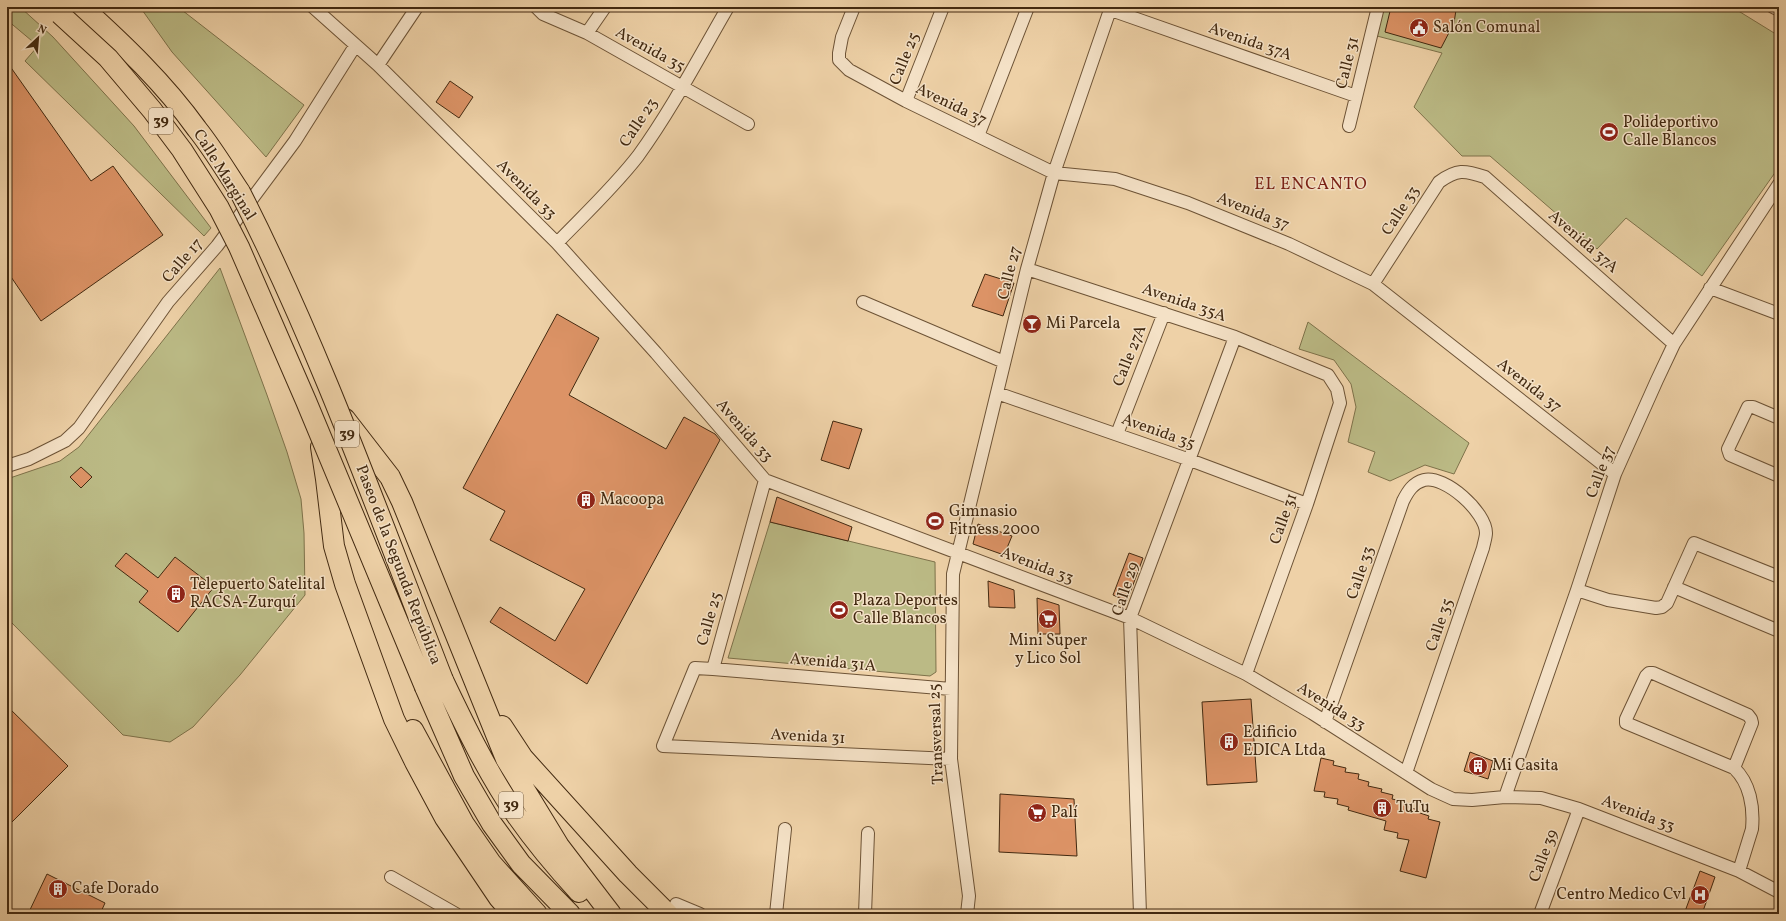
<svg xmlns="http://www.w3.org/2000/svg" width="1786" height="921" font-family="Vollkorn,serif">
<rect width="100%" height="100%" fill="#eed1a7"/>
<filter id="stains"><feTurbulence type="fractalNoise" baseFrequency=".005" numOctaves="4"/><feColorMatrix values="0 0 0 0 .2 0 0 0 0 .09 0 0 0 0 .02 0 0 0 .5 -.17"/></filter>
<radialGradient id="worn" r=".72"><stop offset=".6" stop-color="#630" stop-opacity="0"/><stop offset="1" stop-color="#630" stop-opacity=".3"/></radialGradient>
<path fill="#bbba85" stroke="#7e724a" d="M7,7H20L53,37L134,126L211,228L204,236L25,61L38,46L7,20Z
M140,7H178L304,105L266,157L172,52Z
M1384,7H1732L1779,36V167L1702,276L1626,218L1597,249L1490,156H1462L1414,107L1442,53L1377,36Z
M220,268L267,395L287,452L301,499L304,533L305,595L240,675L193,727L170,742L123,735L7,618V479L60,461L79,447Z
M1308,322L1469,443L1454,474L1425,465L1390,481L1368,472L1375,452L1348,442L1356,407L1351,384L1334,360L1299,349Z
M770,522L935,562L936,672L930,676L728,658Z"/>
<path fill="#dc9366" stroke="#422910" d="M1391,7H1444L1456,10L1454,23L1441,48L1385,32Z
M7,62L91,181L113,166L163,235L41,321L7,271Z
M450,81L473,97L459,118L436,102Z
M985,274L1014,283L1003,316L972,306Z
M557,314L599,338L569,395L666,449L684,417L715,434L720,440L587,684L490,622L500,607L555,641L585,589L490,540L505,511L463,488Z
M833,421L862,429L849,469L821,460Z
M81,467L92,477L81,488L70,477Z
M777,497L852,527L848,541L770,522Z
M978,524L1012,536L1004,555L973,544Z
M126,553L158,578L175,557L214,587L178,632L139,602L148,591L115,566Z
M1129,553L1143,558L1127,601L1113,595Z
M988,581L1014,590L1015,608L989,607Z
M1037,598L1059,605L1060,634H1038Z
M1251,699L1257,782L1207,785L1202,702Z
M7,706L68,766L7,827Z
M1470,752L1493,761L1488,779L1464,771Z
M1321,758L1334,761L1333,765L1346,768L1345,772L1359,774L1358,779L1369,782L1368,786L1382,789L1381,792L1393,795L1392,799L1406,802V806L1418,810L1417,812L1429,816L1428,819L1440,822L1426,878L1400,871L1409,840L1397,838L1398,833L1384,830L1386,821L1348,810L1349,807L1337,804L1338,799L1324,797L1325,792L1314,791Z
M1000,794L1074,799L1077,856L999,852Z
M1700,871L1715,877L1702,914H1684Z
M47,874L105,903L100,914H28Z"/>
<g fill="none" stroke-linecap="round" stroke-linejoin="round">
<g stroke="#6d5336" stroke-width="14">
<path id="minor" d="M313,7L378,65L557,243L656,353L765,480L1130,618L1246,674L1312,713L1431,789L1453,799L1472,800L1505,797L1541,798L1579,809L1739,871L1779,892
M536,7L543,14L587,33L748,124
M854,7L842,37L839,53V60L849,70L906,101L1054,173L1115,179L1188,203L1289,244L1373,284L1615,474
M1773,7L1779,10
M1111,10L1356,96
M587,33L605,7
M378,65L417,7
M906,101L943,7
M1349,126L1378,7
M978,136L1028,7
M557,243C584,215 614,187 638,156C672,109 699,57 728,7
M1027,269L1235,337L1328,375L1337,389L1340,403L1307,504L1246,674
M1373,284L1439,182C1457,169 1464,170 1485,177L1674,344
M1710,288L1779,314
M863,302L1004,362
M997,393L1190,460L1307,504
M1779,418L1753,407H1748L1728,449L1730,455L1779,476
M1117,434L1164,313
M7,466L29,459L65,441L79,428L168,302L217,246L295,141L355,46
M765,480L713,669L695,668L663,746L951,759
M1674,587L1779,631
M1577,590L1608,600L1656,608L1662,607L1667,603L1694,543L1779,577
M713,669L951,689
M1325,722L1403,501C1408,491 1413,483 1424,480C1445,475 1486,512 1486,533C1486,537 1484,543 1483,548L1406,773
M1734,768L1752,723L1751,719L1748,715L1653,673H1649L1646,676L1626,719V723L1734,768C1750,783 1754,807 1752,829L1739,871
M1505,797L1577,590L1615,474L1657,380L1674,344L1779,184
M391,877L456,914
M676,904L700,914
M776,914L785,829
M865,914L868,833
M967,914L969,896L951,759L953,574L1027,269L1054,173L1111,7
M1140,914L1130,618L1235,337
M1540,914L1579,809"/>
</g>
<g stroke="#422910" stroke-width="22">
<path id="trunk" d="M82,7C123,44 164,83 197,129C213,149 226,171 240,192
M345,419L390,477L402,502L506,759L559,846L611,914
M321,447L326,479L334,546L345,584L394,719L415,762L445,818L499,898L513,914
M443,680C465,726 488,774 517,816C536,843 557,868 579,892
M425,687L464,776L492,824L521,864L570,914
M502,726L523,758L628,874L668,914
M413,730L464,824L491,863L537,914"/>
</g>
<use href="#minor" stroke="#f4e1c6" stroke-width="12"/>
<use href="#trunk" stroke="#eed1a7" stroke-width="20"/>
<g stroke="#422910" stroke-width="22" stroke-linecap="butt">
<path id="trunk-bridge" d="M60,14L108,58L152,110L182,150L219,208L239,247L306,401L425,687
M240,192C320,349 379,516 443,680"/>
</g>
<use href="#trunk-bridge" stroke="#eed1a7" stroke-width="20"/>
</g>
<defs>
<g id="civic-disc" transform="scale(1)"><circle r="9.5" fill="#8f2418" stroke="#f4e1c6"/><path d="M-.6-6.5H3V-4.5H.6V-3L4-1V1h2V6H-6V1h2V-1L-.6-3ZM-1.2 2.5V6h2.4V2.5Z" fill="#fff"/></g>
<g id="stadium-disc" transform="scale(1)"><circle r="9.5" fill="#8f2418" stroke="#f4e1c6"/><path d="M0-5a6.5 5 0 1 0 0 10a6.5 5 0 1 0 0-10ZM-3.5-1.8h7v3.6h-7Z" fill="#fff"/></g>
<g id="bar-disc" transform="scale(1)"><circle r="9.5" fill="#8f2418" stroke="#f4e1c6"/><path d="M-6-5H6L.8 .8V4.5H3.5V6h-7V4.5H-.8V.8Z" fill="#fff"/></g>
<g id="building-disc" transform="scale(1)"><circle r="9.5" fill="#8f2418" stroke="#f4e1c6"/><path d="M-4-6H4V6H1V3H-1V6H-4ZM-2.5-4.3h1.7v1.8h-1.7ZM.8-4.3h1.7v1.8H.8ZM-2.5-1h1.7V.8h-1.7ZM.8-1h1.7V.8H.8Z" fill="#fff"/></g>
<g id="supermarket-disc" transform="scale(1)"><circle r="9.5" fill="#8f2418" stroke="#f4e1c6"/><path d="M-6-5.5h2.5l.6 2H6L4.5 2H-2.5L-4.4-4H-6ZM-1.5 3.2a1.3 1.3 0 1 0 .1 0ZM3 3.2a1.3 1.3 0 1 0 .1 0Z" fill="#fff"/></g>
<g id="hospital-disc" transform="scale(1)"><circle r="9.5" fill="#8f2418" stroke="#f4e1c6"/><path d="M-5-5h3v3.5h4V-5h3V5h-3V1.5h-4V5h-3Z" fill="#fff"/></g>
</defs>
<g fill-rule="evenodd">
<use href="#civic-disc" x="1419" y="28"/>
<use href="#stadium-disc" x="1609" y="132"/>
<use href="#bar-disc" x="1032" y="324"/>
<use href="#building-disc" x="586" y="500"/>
<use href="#stadium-disc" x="935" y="521"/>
<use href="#building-disc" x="176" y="594"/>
<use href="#stadium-disc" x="839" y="610"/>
<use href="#supermarket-disc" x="1048" y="619"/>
<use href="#building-disc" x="1229" y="742"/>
<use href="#building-disc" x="1478" y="766"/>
<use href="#building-disc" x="1382" y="808"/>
<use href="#supermarket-disc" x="1037" y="813"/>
<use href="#building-disc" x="58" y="889"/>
<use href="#hospital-disc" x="1700" y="895"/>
</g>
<g text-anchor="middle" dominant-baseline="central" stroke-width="3" stroke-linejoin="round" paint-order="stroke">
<g fill="#f4e1c6" stroke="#776047" stroke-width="1">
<rect x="149" y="108" width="24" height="26" rx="3"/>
<rect x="335" y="421" width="24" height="26" rx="3"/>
<rect x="499" y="792" width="24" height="26" rx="3"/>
</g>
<g font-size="15" font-weight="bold" fill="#422910">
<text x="161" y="121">39</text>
<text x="347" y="434">39</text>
<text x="511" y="805">39</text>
</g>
<g font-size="16" fill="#422910" stroke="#f4e1c6" text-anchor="start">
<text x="1433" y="28">Salón Comunal</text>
<text x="1623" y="123">Polideportivo<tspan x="1623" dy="18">Calle Blancos</tspan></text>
<text x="1046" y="324">Mi Parcela</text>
<text x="600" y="500">Macoopa</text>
<text x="949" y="512">Gimnasio<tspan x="949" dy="18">Fitness 2000</tspan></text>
<text x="190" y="585">Telepuerto Satelital<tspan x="190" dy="18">RACSA-Zurquí</tspan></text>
<text x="853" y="601">Plaza Deportes<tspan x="853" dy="18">Calle Blancos</tspan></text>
<text x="1048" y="641" text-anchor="middle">Mini Super<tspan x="1048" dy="18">y Lico Sol</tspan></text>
<text x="1243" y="733">Edificio<tspan x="1243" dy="18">EDICA Ltda</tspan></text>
<text x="1492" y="766">Mi Casita</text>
<text x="1396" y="808">TuTu</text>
<text x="1051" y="813">Palí</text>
<text x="72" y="889">Cafe Dorado</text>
<text x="1686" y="895" text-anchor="end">Centro Medico Cvl</text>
</g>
<g font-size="16" fill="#422910" stroke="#f4e1c6">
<text transform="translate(1250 42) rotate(19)">Avenida 37A</text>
<text transform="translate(650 50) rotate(29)">Avenida 35</text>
<text transform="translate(905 59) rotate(-68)">Calle 25</text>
<text transform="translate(1348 63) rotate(-76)">Calle 31</text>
<text transform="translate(951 105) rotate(26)">Avenida 37</text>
<text transform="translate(639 123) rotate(-56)">Calle 23</text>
<text transform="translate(224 175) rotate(58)">Calle Marginal</text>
<text transform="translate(526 190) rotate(45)">Avenida 33</text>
<text transform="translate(1401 211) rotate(-57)">Calle 33</text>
<text transform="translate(1253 212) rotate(22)">Avenida 37</text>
<text transform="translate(1583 242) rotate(41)">Avenida 37A</text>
<text transform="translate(183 261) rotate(-49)">Calle 17</text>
<text transform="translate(1010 273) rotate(-76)">Calle 27</text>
<text transform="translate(1184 303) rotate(19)">Avenida 35A</text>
<text transform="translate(1130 356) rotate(-68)">Calle 27A</text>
<text transform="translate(1529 386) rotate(38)">Avenida 37</text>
<text transform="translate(744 431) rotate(49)">Avenida 33</text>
<text transform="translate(1158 432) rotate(20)">Avenida 35</text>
<text transform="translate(1601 472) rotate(-69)">Calle 37</text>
<text transform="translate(1284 519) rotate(-70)">Calle 31</text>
<text transform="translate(398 565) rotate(69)">Paseo de la Segunda República</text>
<text transform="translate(1037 566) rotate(21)">Avenida 33</text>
<text transform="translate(1361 573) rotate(-71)">Calle 33</text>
<text transform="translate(1126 589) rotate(-72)">Calle 29</text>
<text transform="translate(710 619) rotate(-74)">Calle 25</text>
<text transform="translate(1440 625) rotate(-71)">Calle 35</text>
<text transform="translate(833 663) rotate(5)">Avenida 31A</text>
<text transform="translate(1331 707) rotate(32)">Avenida 33</text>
<text transform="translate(937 734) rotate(-92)">Transversal 25</text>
<text transform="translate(808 737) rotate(3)">Avenida 31</text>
<text transform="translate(1638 814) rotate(21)">Avenida 33</text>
<text transform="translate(1544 856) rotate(-69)">Calle 39</text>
</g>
<g font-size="17" letter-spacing="1" fill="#7a1f14" stroke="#f4e1c6">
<text x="1311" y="184">EL ENCANTO</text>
</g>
</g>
<rect width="1786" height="921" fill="none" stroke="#eed1a7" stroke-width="24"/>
<rect x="8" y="8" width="1770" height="905" fill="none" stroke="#422910" stroke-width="2"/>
<rect x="12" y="12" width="1762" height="897" fill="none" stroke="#422910"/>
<g transform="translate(38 38) rotate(26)" stroke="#f4e1c6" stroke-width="3" paint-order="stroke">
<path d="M0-3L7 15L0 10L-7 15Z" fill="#422910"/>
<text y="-6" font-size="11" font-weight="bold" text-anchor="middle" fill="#422910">N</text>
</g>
<rect width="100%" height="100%" filter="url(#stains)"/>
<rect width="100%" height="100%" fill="url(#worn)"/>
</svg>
